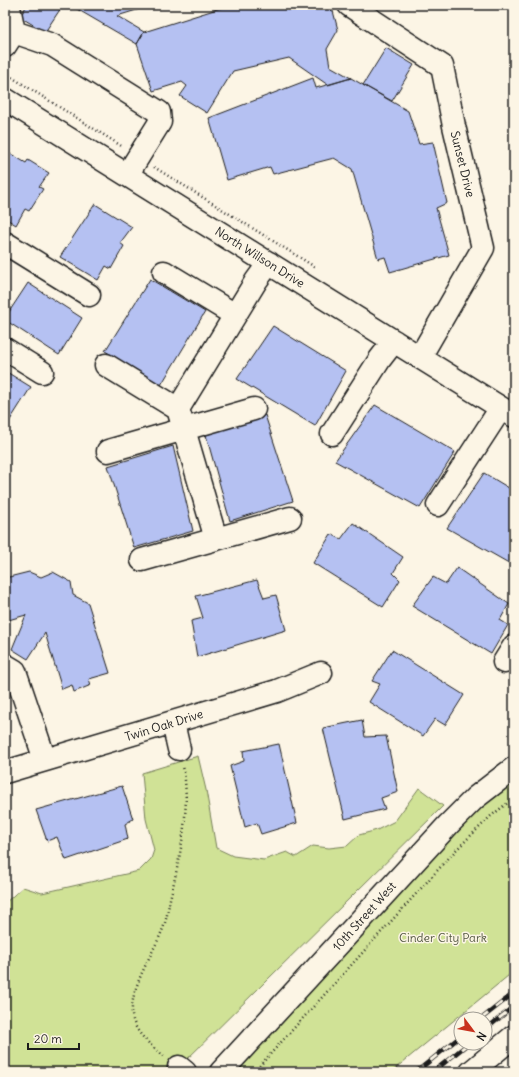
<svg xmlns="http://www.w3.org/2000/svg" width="519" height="1077" font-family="Delius,sans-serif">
<rect width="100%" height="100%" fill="#fcf5e5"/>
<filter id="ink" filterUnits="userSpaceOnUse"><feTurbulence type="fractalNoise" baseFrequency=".025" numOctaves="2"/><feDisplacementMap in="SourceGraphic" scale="8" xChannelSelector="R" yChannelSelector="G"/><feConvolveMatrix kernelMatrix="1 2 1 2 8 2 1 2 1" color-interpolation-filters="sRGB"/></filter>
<g filter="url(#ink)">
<path fill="#d0e296" stroke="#767f59" d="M198,756L206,790L216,848L233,856L264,860L287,852L296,857L313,846L329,848L347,846L359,835L377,830L395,821L419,788L443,806L174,1072H5V903L23,887L42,893L139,871L151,859L154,850L146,819L142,773Z
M514,770V971L391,1072H221Z"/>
<path fill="#b5c1f2" stroke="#1c1c1c" d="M27,5H63L45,32L20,17Z
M70,5H153L117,16L144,32L137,44Z
M230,5H323L333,11L338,30L327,49L330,66L351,78L328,85L289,58L233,71L207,113L180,96L187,86L182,82L153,91L137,44L144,32Z
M386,48L414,65L392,101L363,85Z
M313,78L316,88L351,78L408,111L419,144L433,142L447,203L436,208L449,255L390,272L385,257L378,259L352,169L334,158L273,174L270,167L227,180L209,118Z
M11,154L26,163L28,160L49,173L39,187L43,189L29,211L25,209L16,225L5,218V163Z
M95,204L132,227L120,243L124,246L111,269L106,266L98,280L60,257Z
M150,279L205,312L161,385L105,351Z
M28,283L82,318L59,355L5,320V318Z
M273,326L346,371L315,426L237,379Z
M5,371L31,387L5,428Z
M375,405L455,452L420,508L335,461Z
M265,415L293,501L230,521L206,435Z
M173,446L193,531L134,548L108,466Z
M484,473L514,491V566L447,528Z
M353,523L403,557L393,573L400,580L383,607L313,563L331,534L341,539Z
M457,568L509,604L500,620L508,625L491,654L412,606L433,577L446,584Z
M29,572L41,577L53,572L71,582L73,595L88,603L110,673L89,679L91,685L74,692L72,685L62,689L45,633L28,659L12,649L26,615L5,621V578Z
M257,580L264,598L276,595L286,630L197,657L191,621L203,618L196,596Z
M392,650L464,695L445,725L435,719L423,736L369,702L380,684L372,681Z
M362,720L365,737L386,736L398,792L381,798L385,809L345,819L323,728Z
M279,744L297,823L261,834L257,823L245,827L230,766L244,761L243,751Z
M122,786L133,819L125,824L128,839L66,860L57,837L47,841L36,810Z"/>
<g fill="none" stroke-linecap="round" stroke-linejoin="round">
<g stroke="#1c1c1c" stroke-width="25">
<path id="minor" d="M349,5L442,66L454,126L483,248L420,357
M14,32L52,45L159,112L160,122L127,175
M5,46L14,32L9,7L7,5
M5,99L514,416
M5,243L89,295
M164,272L235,315
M5,349L42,372
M106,365L178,409
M332,434L380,359L394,341
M108,451L254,409
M438,505L501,408
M216,539L178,409L256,281L269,263
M142,560L290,518
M504,662L514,646
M5,665L15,671L45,760
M173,723L179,749
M5,772L277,691L321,673
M179,1067L185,1072
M221,1072L449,824L475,798L514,768
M471,1072L514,1036"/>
</g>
<path stroke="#1c1c1c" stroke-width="2.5" stroke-dasharray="1 3" stroke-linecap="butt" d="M5,73L123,147
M154,167L315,267
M164,1056C151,1046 133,1031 132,1014C130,988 152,955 162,931C166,922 168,910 170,899C180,858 191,808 183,766
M254,1072L456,850L491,816L514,798"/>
<use href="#minor" stroke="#fcf5e5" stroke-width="22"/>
<g stroke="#1c1c1c" stroke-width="4.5">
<path id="rail" d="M481,1019L514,993
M485,1030L514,1006
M416,1072L461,1036
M433,1072L469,1043"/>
</g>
<use href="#rail" stroke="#fcf5e5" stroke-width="3" stroke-dasharray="9" stroke-linecap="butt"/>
</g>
</g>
<g text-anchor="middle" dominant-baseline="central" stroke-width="3" stroke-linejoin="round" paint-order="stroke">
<g font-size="12" fill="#1c1c1c" stroke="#fcf5e5">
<text transform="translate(463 164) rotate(76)">Sunset Drive</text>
<text transform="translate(260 257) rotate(32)">North Willson Drive</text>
<text transform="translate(164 725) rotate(-17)">Twin Oak Drive</text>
<text transform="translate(364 916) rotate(-48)">10th Street West</text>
</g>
<g font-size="12" fill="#525741" stroke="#fcf5e5">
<text x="443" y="937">Cinder City Park</text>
</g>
</g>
<rect width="519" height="1077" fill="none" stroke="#fcf5e5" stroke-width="20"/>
<rect x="10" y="10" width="499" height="1057" fill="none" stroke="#1c1c1c" stroke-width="1.5" filter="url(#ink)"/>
<g transform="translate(473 1031) rotate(122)"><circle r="19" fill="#fcf5e5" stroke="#a29e95"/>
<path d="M0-3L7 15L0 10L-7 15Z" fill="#c8321e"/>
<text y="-6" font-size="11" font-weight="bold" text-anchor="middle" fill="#1c1c1c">N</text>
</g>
<path d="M28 1043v6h51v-6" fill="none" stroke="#1c1c1c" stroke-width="2"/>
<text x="34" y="1043" font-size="12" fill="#1c1c1c" stroke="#fcf5e5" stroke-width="3" paint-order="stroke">20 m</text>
</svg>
